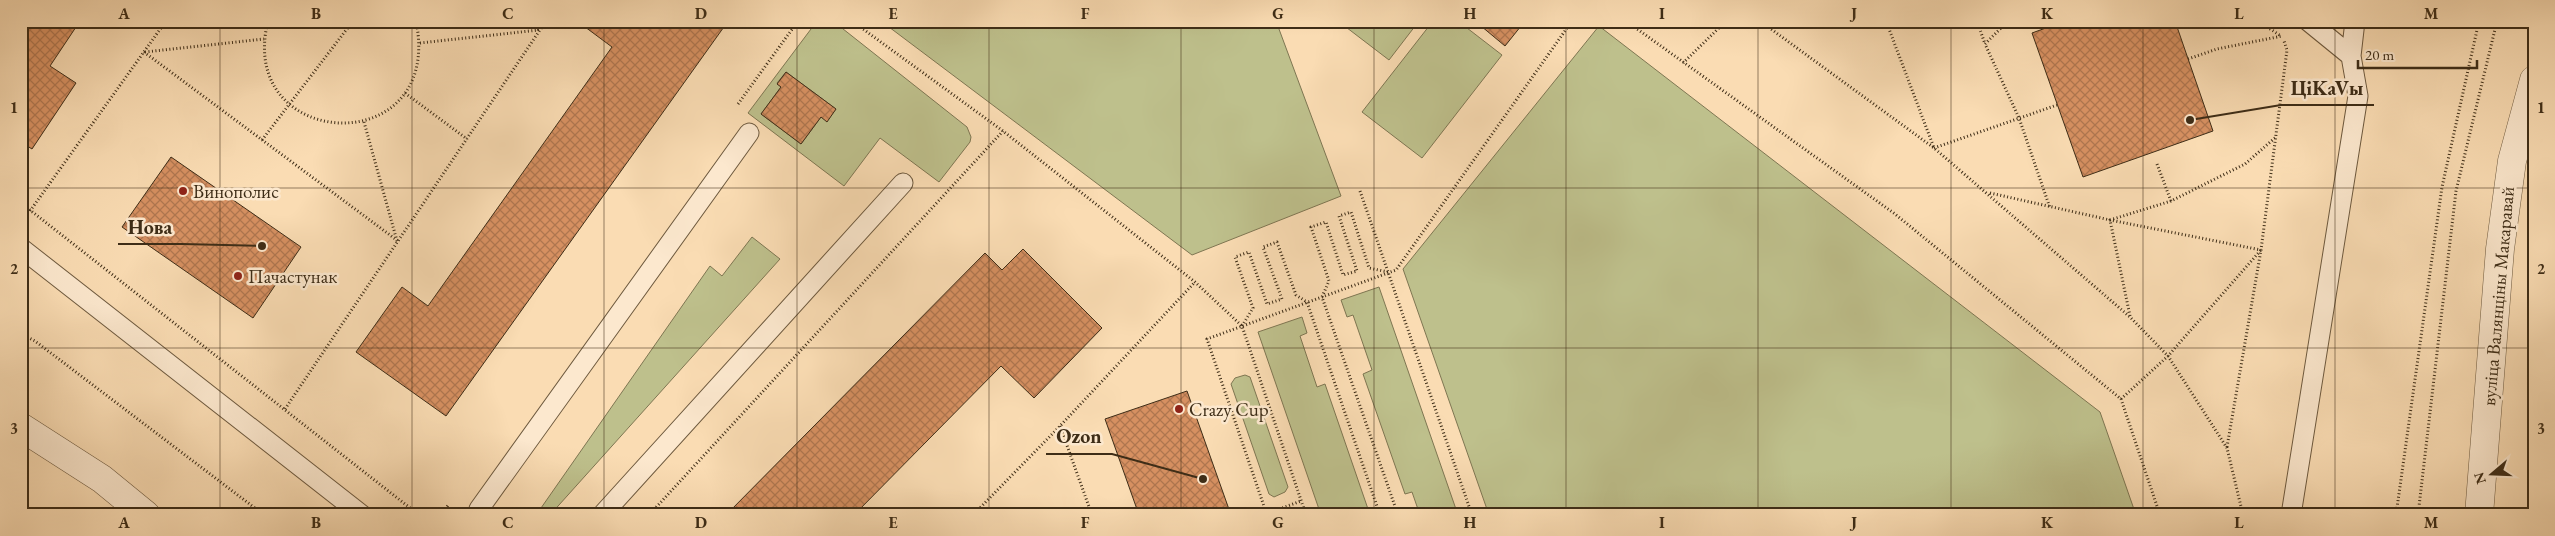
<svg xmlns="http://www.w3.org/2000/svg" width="2555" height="536" font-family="'EB Garamond',serif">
<defs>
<pattern id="building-cross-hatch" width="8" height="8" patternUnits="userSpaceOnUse" patternTransform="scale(1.25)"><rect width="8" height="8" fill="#d69061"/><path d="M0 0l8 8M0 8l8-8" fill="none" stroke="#af764f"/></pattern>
</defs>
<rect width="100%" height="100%" fill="#fadcb3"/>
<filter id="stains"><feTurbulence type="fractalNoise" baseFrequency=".004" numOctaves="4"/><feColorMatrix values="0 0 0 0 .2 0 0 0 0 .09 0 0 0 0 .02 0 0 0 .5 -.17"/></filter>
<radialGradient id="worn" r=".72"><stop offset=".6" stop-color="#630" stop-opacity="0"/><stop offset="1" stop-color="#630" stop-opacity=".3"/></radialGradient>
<path fill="#bec08c" stroke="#7e7652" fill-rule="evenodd" d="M820,21H833L967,127L971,137L970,142L939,182L880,138L844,186L748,113L814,25ZM786,72L836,109L827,121L821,117L801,144L761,114L781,87L777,83Z
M881,21H1276L1341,196L1192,255Z
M1338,21H1419L1389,60Z
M1433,21H1458L1502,55L1422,158L1362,112Z
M1599,26L2100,412L2136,515H1489L1403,269Z
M752,237L780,259L550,515H547L541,508L710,266L722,276Z
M1379,287L1458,515H1420L1412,492L1405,494L1363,374L1372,370L1353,315L1347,317L1341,300Z
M1302,317L1307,333L1300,336L1317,387L1325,384L1368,509L1361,512L1362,515H1321L1258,332Z
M1245,375L1250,377L1288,487L1285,492L1274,497L1269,494L1231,384L1235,378Z"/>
<path fill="url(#building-cross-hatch)" stroke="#3e2d17" d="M21,21H80L50,66L76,83L32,149L21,142Z
M577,21H722L726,24L446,416L356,352L402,287L428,306L612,47Z
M1475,21H1525L1505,46Z
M2065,21H2175L2213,131L2083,177L2032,33Z
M786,72L836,109L827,122L821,117L801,144L761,114L781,87L777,84Z
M171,157L301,247L253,318L122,227Z
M1023,249L1102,328L1034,398L1001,366L854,515H726L985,253L1002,270Z
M1187,391L1231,515H1139L1105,419Z"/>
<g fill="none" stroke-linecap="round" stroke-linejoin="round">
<g stroke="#6d593e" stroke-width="21">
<path id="lane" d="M2308,21L2351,56
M21,248L362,515
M485,515L479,509L749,133
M602,515L903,183
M2291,515L2358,96L2351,56L2355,21"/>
</g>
<g stroke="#6d593e" stroke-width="29">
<path id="street" d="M21,427L102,479L146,515
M2479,515L2500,249L2512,161L2534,80"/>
</g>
<path stroke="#3e2d17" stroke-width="3" stroke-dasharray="1 2.5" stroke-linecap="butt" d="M268,21C235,152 445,162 416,21
M526,21L539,30
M852,21L1003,131L1195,282L1242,326L1306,515
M1626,21L1895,214L2121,399L2160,515
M1760,21L1934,148L2130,317L2168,356L2227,448L2243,515
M1886,21L1934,148
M1977,21L1985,44
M2008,21L1985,44L2019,118L2050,208
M2258,21L2281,36
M420,43L539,30
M144,52L398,241
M145,52L264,39
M2188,59L2217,49L2282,36
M1683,63L1726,21
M405,93L467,139
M738,104L798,21
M364,122L397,241
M262,140L353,21
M1934,148L2057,105
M2157,164L2171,201
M1360,191L1472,515
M1990,193L2110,220L2261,250
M21,203L419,515
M30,211L166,21
M1388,272L1369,268L1351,212L1339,216L1357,271L1343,275L1326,222L1311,227L1329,281L1322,297L1398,515
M2130,316L2110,220L2171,201L2245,164L2276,137
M1242,326L1253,308L1235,257L1249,252L1267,304L1282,299L1263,247L1277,242L1296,295L1307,302L1380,515
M21,334L35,341L264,515
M2121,399L2168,356L2261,250
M285,409L546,21
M1060,426L1092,515
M2227,447L2261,250L2287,50L2284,41
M1266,514L1301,501
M441,515L449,504
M649,515L1003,131
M973,515L1060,426L1195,282
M1267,515L1207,339L1396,270L1572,21
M2396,515L2442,187L2479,21
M2418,515L2456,191L2497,21"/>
<use href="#lane" stroke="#fce8ce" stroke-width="19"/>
<use href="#street" stroke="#fce8ce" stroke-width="28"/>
</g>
<path fill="none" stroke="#3e2d17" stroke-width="1" stroke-opacity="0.55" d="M220,21V515M412,21V515M604,21V515M797,21V515M989,21V515M1181,21V515M1374,21V515M1566,21V515M1758,21V515M1951,21V515M2143,21V515M2335,21V515M21,188H2534M21,348H2534"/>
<g fill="#8f2418" stroke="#fce8ce" stroke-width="2">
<circle cx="183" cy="191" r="5"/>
<circle cx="238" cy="276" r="5"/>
<circle cx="1179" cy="409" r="5"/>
</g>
<g text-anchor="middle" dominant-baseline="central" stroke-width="5" stroke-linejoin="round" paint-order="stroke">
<g font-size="19" fill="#3e2d17" stroke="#fce8ce" text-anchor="start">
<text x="193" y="191">Винополис</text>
<text x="248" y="276">Пачастунак</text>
<text x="1189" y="409">Crazy Cup</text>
</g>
<g font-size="19" fill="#3e2d17" stroke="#fce8ce">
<text transform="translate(2498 296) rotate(-85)">вуліца Валянціны Макаравай</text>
</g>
</g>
<path fill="none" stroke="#3e2d17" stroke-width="2" d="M2190 120L2281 105H2374M262 246L182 244H118M1203 479L1112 454H1046"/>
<g fill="#3e2d17" stroke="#fce8ce" stroke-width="2">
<circle cx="2190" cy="120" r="5"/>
<circle cx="262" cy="246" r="5"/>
<circle cx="1203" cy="479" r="5"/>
</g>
<g font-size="20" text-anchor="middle" font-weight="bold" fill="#3e2d17" stroke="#fce8ce" stroke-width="5" stroke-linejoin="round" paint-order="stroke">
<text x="2327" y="95">ЦiKaVы</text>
<text x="150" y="234">Нова</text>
<text x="1079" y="443">Ozon</text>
</g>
<rect width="2555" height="536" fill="none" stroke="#fadcb3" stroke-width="55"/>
<g transform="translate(2492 474) rotate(251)" stroke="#fce8ce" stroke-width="4" paint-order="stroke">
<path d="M0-4L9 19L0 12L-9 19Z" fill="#3e2d17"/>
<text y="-8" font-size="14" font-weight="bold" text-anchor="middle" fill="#3e2d17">N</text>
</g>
<path d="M2358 60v8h119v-8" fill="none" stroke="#3e2d17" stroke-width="2.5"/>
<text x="2365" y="60" font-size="15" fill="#3e2d17" stroke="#fce8ce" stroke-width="4" paint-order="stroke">20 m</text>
<rect x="28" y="28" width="2500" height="480" fill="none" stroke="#3e2d17" stroke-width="2"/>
<g font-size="16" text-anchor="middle" font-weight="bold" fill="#3e2d17">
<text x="124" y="19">A</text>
<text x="316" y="19">B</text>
<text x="508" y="19">C</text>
<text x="701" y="19">D</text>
<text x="893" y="19">E</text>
<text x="1085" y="19">F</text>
<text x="1278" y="19">G</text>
<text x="1470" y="19">H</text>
<text x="1662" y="19">I</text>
<text x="1854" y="19">J</text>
<text x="2047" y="19">K</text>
<text x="2239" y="19">L</text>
<text x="2431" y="19">M</text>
<text x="14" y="113">1</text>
<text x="2541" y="113">1</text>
<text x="14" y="274">2</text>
<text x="2541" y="274">2</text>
<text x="14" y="434">3</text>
<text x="2541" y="434">3</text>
<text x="124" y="528">A</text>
<text x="316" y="528">B</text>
<text x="508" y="528">C</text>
<text x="701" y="528">D</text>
<text x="893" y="528">E</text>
<text x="1085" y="528">F</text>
<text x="1278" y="528">G</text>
<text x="1470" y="528">H</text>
<text x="1662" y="528">I</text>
<text x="1854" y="528">J</text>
<text x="2047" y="528">K</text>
<text x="2239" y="528">L</text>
<text x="2431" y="528">M</text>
</g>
<rect width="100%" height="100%" filter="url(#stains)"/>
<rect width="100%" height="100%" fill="url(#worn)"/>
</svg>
